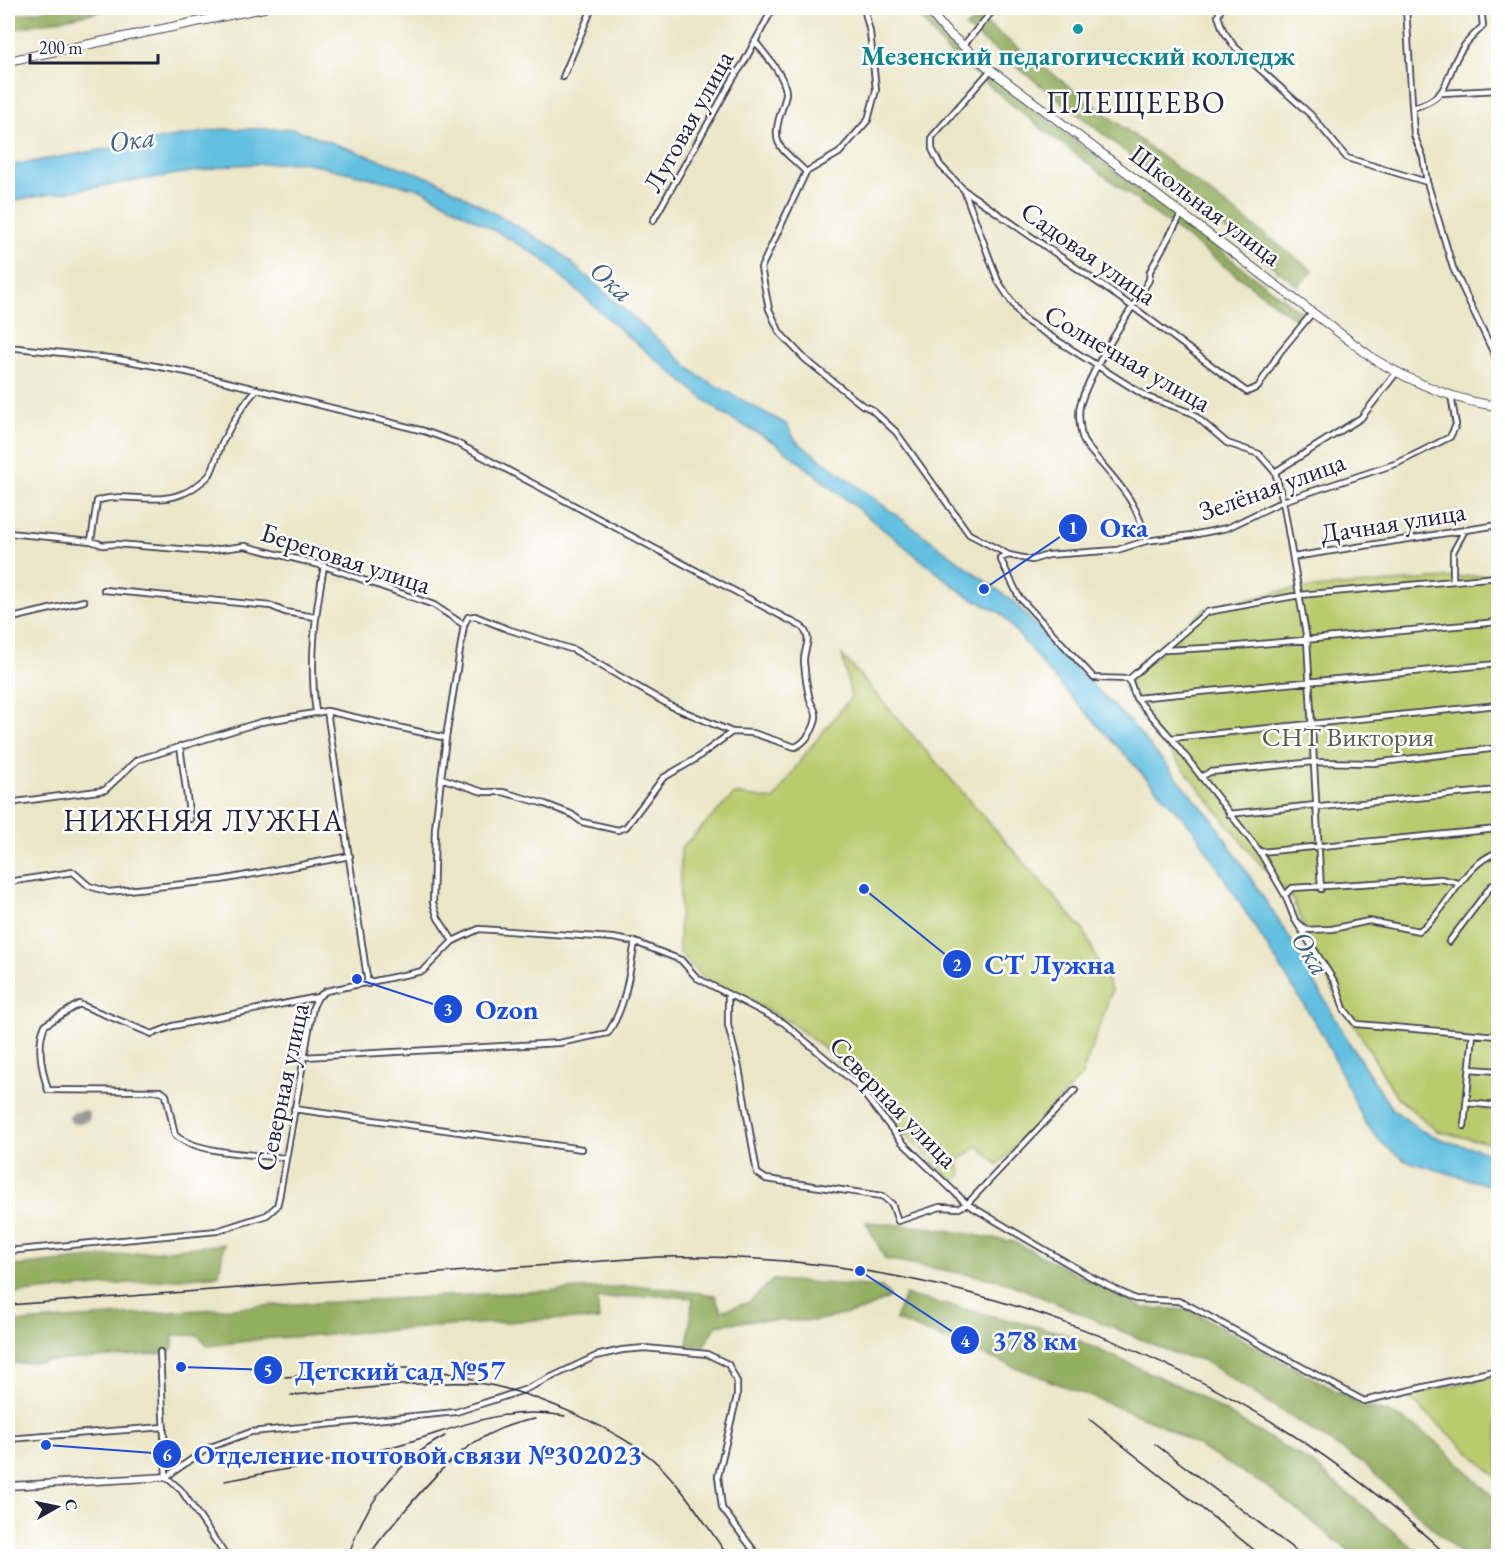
<svg xmlns="http://www.w3.org/2000/svg" width="1506" height="1564" font-family="'EB Garamond',serif">
<rect width="100%" height="100%" fill="#fff"/>
<filter id="ink" filterUnits="userSpaceOnUse"><feTurbulence type="fractalNoise" baseFrequency=".0167" numOctaves="2"/><feDisplacementMap in="SourceGraphic" scale="12" xChannelSelector="R" yChannelSelector="G"/><feConvolveMatrix kernelMatrix="1 2 1 2 8 2 1 2 1" color-interpolation-filters="sRGB"/></filter>
<filter id="wash" filterUnits="userSpaceOnUse"><feTurbulence type="fractalNoise" baseFrequency=".008" numOctaves="4" result="noise"/><feDisplacementMap in="SourceGraphic" scale="24" xChannelSelector="R" yChannelSelector="G"/><feGaussianBlur stdDeviation="1.35" result="paint"/><feColorMatrix in="noise" values="0 0 0 0 0 0 0 0 0 0 0 0 0 0 0 0 0 1.4 0 .05"/><feComposite in="paint" operator="in"/></filter>
<g filter="url(#wash)">
<rect width="100%" height="100%" fill="#ece6c8"/>
<path fill="#bacb6e" stroke="#6e7654" stroke-width="1.5" d="M1498,574V1145L1437,1131L1397,1097L1326,978L1293,900L1254,857L1140,714L1124,687L1205,609L1289,590Z
M842,655L1084,931L1112,991L1082,1075L998,1165L978,1146L958,1161L962,1175L953,1182L882,1112L853,1075L831,1054L790,1022L701,976L679,952L681,848L735,794L774,800L802,758L851,697Z
M1498,1375V1478L1407,1396Z"/>
<path fill="#93af61" stroke="#5a684e" stroke-width="1.5" d="M54,8H118L8,30V17Z
M913,8H921L951,47L1302,313L1295,319L1042,129L946,50Z
M980,19L1313,271L1298,286L966,27Z
M866,1222L933,1228L1014,1242L1143,1308L1190,1310L1365,1407C1419,1414 1460,1466 1498,1502V1556H1463L1364,1464L1203,1360L1178,1355L1004,1281L885,1259Z
M224,1244L219,1275L8,1294V1267Z
M773,1280L882,1287L890,1297L865,1310L815,1321L754,1320L717,1325L703,1347L687,1345L693,1298L657,1295L597,1299L599,1320L549,1319L262,1339L208,1346L198,1335H173V1348L168,1353L8,1364V1323L276,1305L640,1286L715,1295L721,1311L749,1302Z
M905,1295L1059,1332L1190,1391L1313,1464L1422,1556H1356L1268,1487L1160,1424L895,1320Z"/>
<path fill="#63c0e1" stroke="#42718e" stroke-width="1.5" d="M222,129H294L436,180L555,248L700,377L786,424L796,441L1014,602L1066,659L1128,720L1212,819L1288,935L1348,1041L1391,1108L1422,1131L1448,1142L1498,1154V1188L1404,1160L1383,1144L1365,1123L1323,1035L1194,830L1047,670L1001,613L964,594L777,444L721,413L626,335L539,256L423,190L303,162L234,165L8,201V166Z"/>
<g fill="none" stroke-linecap="round" stroke-linejoin="round">
<path stroke="#878482" stroke-width="12" d="M75,1118L84,1116"/>
</g>
</g>
<g filter="url(#ink)">
<g fill="none" stroke-linecap="round" stroke-linejoin="round">
<g stroke="#403f50" stroke-width="8">
<path id="minor" d="M864,8L870,32L876,90L868,120L839,153L806,172L761,268L769,309L780,333L805,359L862,405L871,409L896,432L969,534L1009,555
M1221,8L1218,16L1223,30L1234,46L1311,115L1347,158L1427,182
M1406,8L1414,135L1423,157L1427,182L1453,268L1498,362
M755,41C765,55 784,74 786,92C786,99 782,108 780,115C770,148 784,149 806,172
M963,46L995,8
M991,70L932,137V149L940,165L964,190L1133,307L1247,392L1258,387L1280,352L1313,312
M563,77L592,8
M1442,93L1498,90
M1413,108C1456,95 1442,75 1464,46C1469,39 1477,32 1483,26L1481,8
M964,190L998,281L1023,319L1147,397L1192,413L1227,443L1259,454L1275,472L1283,501L1307,640L1321,889
M653,221L734,77L743,64L773,8
M8,347L118,359L187,372L424,431L455,442L802,627C814,641 803,647 804,662C805,674 807,688 810,700C812,706 817,711 816,717C815,729 805,743 795,747L753,733L732,732L671,706L574,650L507,629L475,616L468,617L464,625L446,738L435,828L433,903L438,918L453,941
M257,389C243,404 233,421 224,439C218,450 216,463 210,474C207,479 190,491 184,493C156,506 122,491 97,501L91,541L103,545L116,544L205,551L245,546L324,566L434,605L464,625
M1451,395L1456,425L1450,437L1398,463L1283,501L1227,528L1192,535L1146,541L1117,550L1048,555L1032,560L1009,555L1000,558L1019,597L1094,678L1129,679L1207,612L1300,595L1498,577
M1275,472L1361,418L1397,372
M8,533L91,541
M1146,541C1138,498 1111,477 1086,445C1080,438 1078,414 1080,405C1093,364 1127,317 1149,280L1150,271L1182,213
M1293,557L1498,525
M1453,580V552L1465,530
M104,590L271,606L285,612L315,617
M8,619L84,601
M1166,650L1227,647L1498,622
M1129,679L1136,698L1171,738L1260,852L1285,895L1292,888L1441,879L1458,883
M1136,698L1498,664
M327,711L368,984
M316,712C309,662 315,615 324,566
M1171,738L1498,705
M180,746L190,819
M1201,777L1210,772L1314,762L1374,763L1498,748
M441,778L483,792H503L545,804L571,814L582,822L618,830L626,827L663,778L694,760L732,732
M8,803L105,790L137,760L261,722L327,711L446,738
M1229,814L1316,805L1321,807L1498,790
M1260,852L1498,829
M8,882L73,872L89,886L109,892L221,880L350,856
M1285,895L1295,920L1306,930L1332,929L1369,921L1419,931C1450,909 1460,866 1498,852
M1297,923L1336,984L1344,1009L1356,1024L1498,1036
M1449,942L1491,886L1498,882
M728,994V1025L739,1068L757,1173L766,1179L882,1196L892,1204L898,1221L940,1207L959,1208L967,1204L1075,1090
M304,1057L559,1043L608,1033C626,1006 629,975 635,942
M1470,1069L1498,1071
M1467,1103L1498,1106
M294,1109L582,1149
M1464,1126L1473,1034
M285,1158C255,1154 198,1154 175,1135L166,1095L161,1091L48,1090C42,1070 36,1045 45,1025L79,1004L152,1034L173,1026L318,997
M8,1251L217,1231L267,1215L277,1206L279,1198L313,1007L318,997L326,991L423,971L453,941L479,929L613,938L635,942L681,960L697,978L784,1023L856,1084L902,1142L967,1204L1091,1277L1135,1299L1178,1301L1188,1305L1364,1401L1498,1370
M160,1352L166,1477
M8,1439L164,1427
M166,1477L208,1448L251,1432L456,1412L524,1390L596,1356L622,1350L645,1348L707,1354L728,1364L737,1382V1396L718,1476L722,1508L758,1556
M166,1477L181,1490L226,1556"/>
</g>
<g stroke="#403f50" stroke-width="9">
<path id="tertiary" d="M8,1486L166,1477"/>
</g>
<g stroke="#403f50" stroke-width="10">
<path id="primary" d="M927,8L945,30L991,70L1374,359C1412,382 1454,401 1498,406
M8,61L264,8"/>
</g>
<use href="#minor" stroke="#fff" stroke-width="4.5"/>
<use href="#tertiary" stroke="#fff" stroke-width="6"/>
<use href="#primary" stroke="#fff" stroke-width="8"/>
<path stroke="#22223b" stroke-width="1.5" d="M8,1305L657,1257C951,1250 1233,1356 1448,1556
M285,1377L404,1368H427L473,1379
M291,1395C351,1391 413,1381 473,1383C520,1385 626,1432 659,1465C686,1492 706,1525 728,1556
M1089,1419L1262,1556
M1155,1444L1303,1556
M225,1481C280,1470 336,1461 391,1447C453,1431 499,1404 565,1416
M349,1556C362,1507 398,1460 445,1436
M369,1556C379,1539 394,1524 406,1509C444,1465 475,1429 535,1419"/>
</g>
</g>
<circle fill="#0f9aa8" stroke="#fff" stroke-width="2" cx="1078" cy="29" r="6"/>
<g text-anchor="middle" dominant-baseline="central" stroke-width="5" stroke-linejoin="round" paint-order="stroke">
<g font-size="27" font-weight="bold" fill="#0d838f" stroke="#fff">
<text x="1078" y="55">Мезенский педагогический колледж</text>
</g>
<g font-size="27" fill="#22223b" stroke="#fff">
<text transform="translate(688 121) rotate(-61)">Луговая улица</text>
<text transform="translate(1206 205) rotate(37)">Школьная улица</text>
<text transform="translate(1089 253) rotate(35)">Садовая улица</text>
<text transform="translate(1128 358) rotate(30)">Солнечная улица</text>
<text transform="translate(1272 486) rotate(-20)">Зелёная улица</text>
<text transform="translate(1393 522) rotate(-9)">Дачная улица</text>
<text transform="translate(346 558) rotate(18)">Береговая улица</text>
<text transform="translate(282 1087) rotate(-78)">Северная улица</text>
<text transform="translate(894 1102) rotate(46)">Северная улица</text>
</g>
<g font-size="27" fill="#575d4d" stroke="#fff">
<text x="1348" y="736">СНТ Виктория</text>
</g>
<g font-size="28" font-style="italic" fill="#3c617d" stroke="#fff">
<text transform="translate(132 139) rotate(-8)">Ока</text>
<text transform="translate(612 281) rotate(42)">Ока</text>
<text transform="translate(1311 953) rotate(58)">Ока</text>
</g>
<g font-size="30" letter-spacing="1.5" fill="#22223b" stroke="#fff">
<text x="1136" y="102">ПЛЕЩЕЕВО</text>
<text x="204" y="820">НИЖНЯЯ ЛУЖНА</text>
</g>
</g>
<path fill="none" stroke="#1d4ed8" stroke-width="2" d="M984 589L1073 528M864 889L957 964M357 979L448 1009M860 1271L965 1340M181 1367L268 1370M46 1445L167 1454"/>
<g fill="#1d4ed8" stroke="#fff" stroke-width="2">
<circle cx="984" cy="589" r="6"/>
<circle cx="864" cy="889" r="6"/>
<circle cx="357" cy="979" r="6"/>
<circle cx="860" cy="1271" r="6"/>
<circle cx="181" cy="1367" r="6"/>
<circle cx="46" cy="1445" r="6"/>
<circle cx="1073" cy="528" r="15"/>
<circle cx="957" cy="964" r="15"/>
<circle cx="448" cy="1009" r="15"/>
<circle cx="965" cy="1340" r="15"/>
<circle cx="268" cy="1370" r="15"/>
<circle cx="167" cy="1454" r="15"/>
</g>
<g font-size="18" text-anchor="middle" font-weight="bold" fill="#fff">
<text x="1073" y="534">1</text>
<text x="957" y="971">2</text>
<text x="448" y="1016">3</text>
<text x="965" y="1347">4</text>
<text x="268" y="1377">5</text>
<text x="167" y="1461">6</text>
</g>
<g font-size="28" text-anchor="middle" font-weight="bold" fill="#1d4ed8" stroke="#fff" stroke-width="5" stroke-linejoin="round" paint-order="stroke">
<text x="1124" y="537">Ока</text>
<text x="1050" y="974">СТ Лужна</text>
<text x="507" y="1019">Ozon</text>
<text x="1035" y="1350">378 км</text>
<text x="400" y="1380">Детский сад №57</text>
<text x="418" y="1464">Отделение почтовой связи №302023</text>
</g>
<rect width="1506" height="1564" fill="none" stroke="#fff" stroke-width="30"/>
<g transform="translate(57 1507) rotate(81)" stroke="#ffffff" stroke-width="4.5" paint-order="stroke">
<path d="M0-4.5L10 22L0 15L-10 22Z" fill="#22223b"/>
<text y="-9" font-size="16" font-weight="bold" text-anchor="middle" fill="#22223b">С</text>
</g>
<path d="M30 54v9h128v-9" fill="none" stroke="#22223b" stroke-width="3"/>
<text x="39" y="54" font-size="18" fill="#22223b" stroke="#ffffff" stroke-width="4.5" paint-order="stroke">200 m</text>
</svg>
